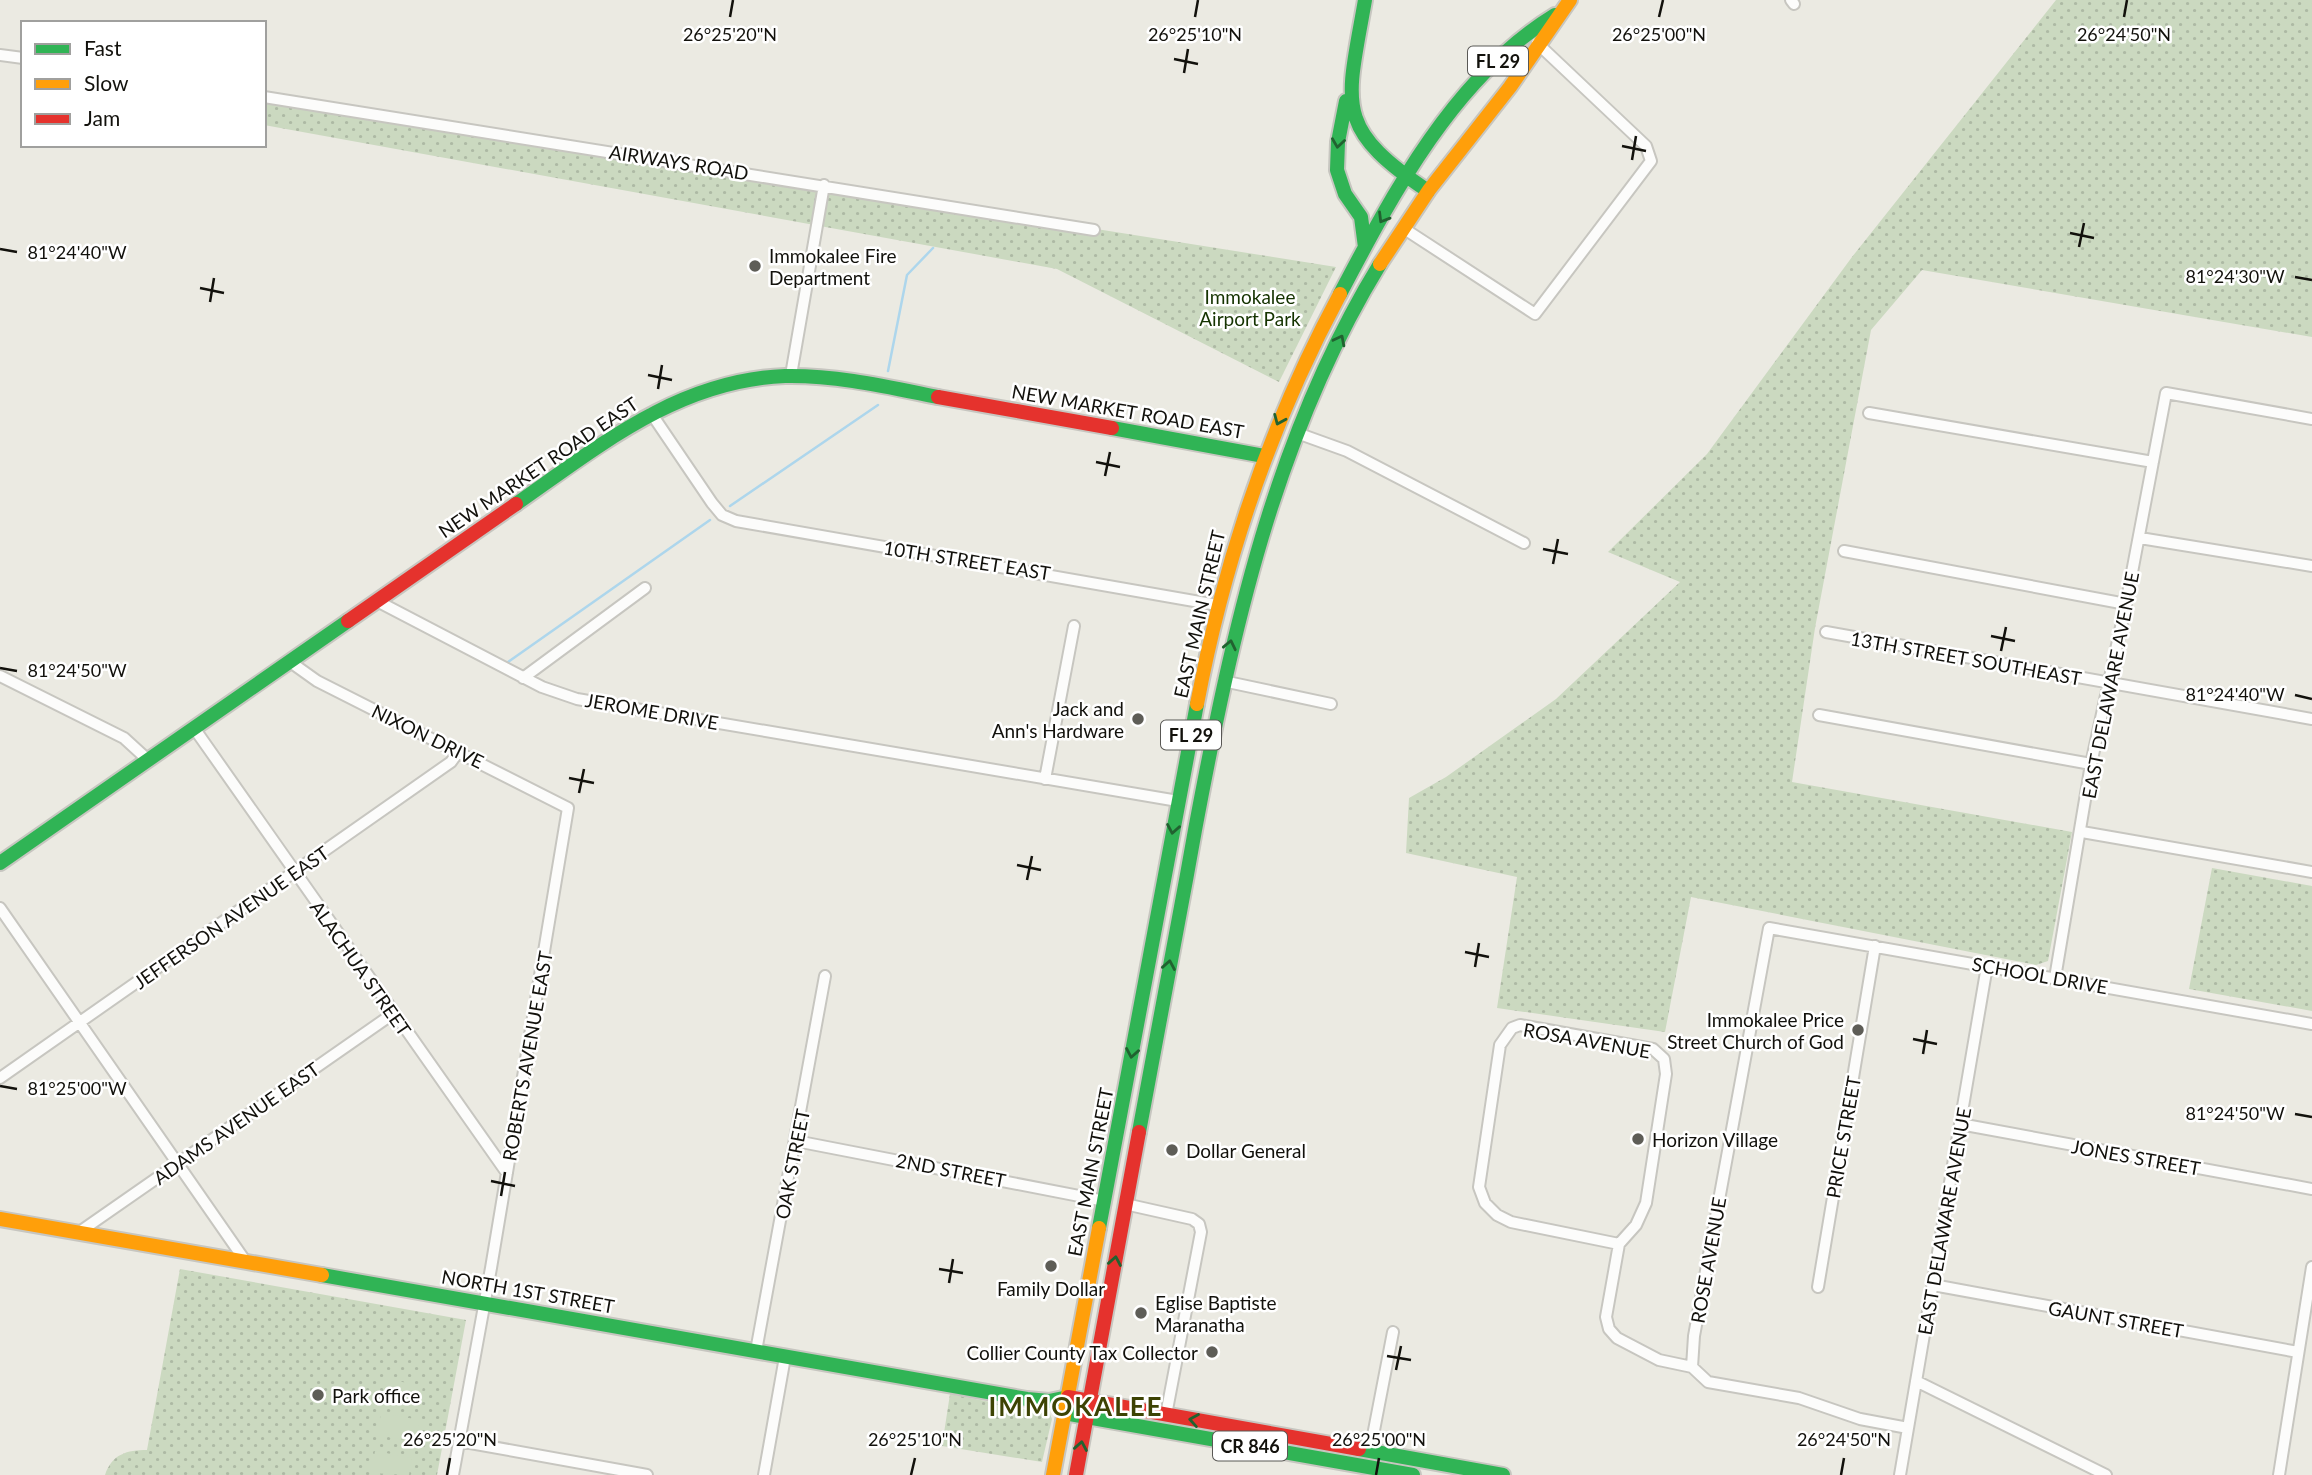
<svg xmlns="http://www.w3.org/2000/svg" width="2312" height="1475" font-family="Lato,sans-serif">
<defs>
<pattern id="green-dots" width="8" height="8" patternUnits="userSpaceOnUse" patternTransform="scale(1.75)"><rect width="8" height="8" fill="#cbd9c0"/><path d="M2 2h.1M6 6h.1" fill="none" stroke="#adb9a4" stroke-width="1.8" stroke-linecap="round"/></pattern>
</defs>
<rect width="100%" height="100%" fill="#ebeae2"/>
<path fill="url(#green-dots)" d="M2056,0H2312V337L1922,270L1871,330L1815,628L1792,782L2072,832L2048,961L2036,965L1691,897L1665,1032L1497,1008L1517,877L1406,853L1409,798L1446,777L1556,699L1680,582L1608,552L1707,454L1852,257Z
M264,97L1336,267L1279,382L1057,269L264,125Z
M2212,868L2312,886V1011L2189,989Z
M180,1269L466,1320L437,1475H105C112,1454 127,1450 147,1450Z
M950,1394L1050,1414L1052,1419L1042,1462L942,1446Z"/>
<path fill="#cbd9c0" d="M387,1379L423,1386L419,1408L383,1401Z
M381,1413L420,1420L416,1442L377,1435Z
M375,1451L412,1458L409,1475L371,1473Z"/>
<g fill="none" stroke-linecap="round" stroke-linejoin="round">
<path stroke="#add6ec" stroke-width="2.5" d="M888,371L907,275L933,248
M730,506L878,405
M508,662L710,520"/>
<g stroke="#c7c6c0" stroke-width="14">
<path id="street" d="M1791,0L1794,4
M0,55L23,58
M264,97L1094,230
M1403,228L1535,314L1651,161L1646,146L1537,43
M791,375L824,185
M651,413L712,503L722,515L736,521L1217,605
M1869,413L2153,462
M1297,433L1347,451L1524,543
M2140,538L2312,566
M1844,551L2126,604
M377,601L542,687L577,699L1178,801
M1826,632L2312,719
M289,661L317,681L568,808L491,1268L453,1475
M0,676L124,738L148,760
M523,678L645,588
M1223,681L1331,704
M1819,715L2091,764
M194,728L507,1173
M1045,779L1074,626
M2082,832L2312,872
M0,908L246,1262
M2055,978L2091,764L2126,604L2166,393L2312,419
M0,1078L451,762L458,752
M1960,1124L2312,1189
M796,1141L1105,1201
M1125,1204L1192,1219L1199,1224L1201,1232L1166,1415
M78,1233L394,1013
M1619,1244L1511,1222L1497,1215L1485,1203L1479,1187L1500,1045L1512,1028L1520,1025L1653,1049L1664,1059L1666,1074L1646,1203L1636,1225L1619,1244L1606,1317L1609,1329L1617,1338L1659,1360L1692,1367
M1933,1285L2298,1352
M1818,1287L1875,946
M756,1351L825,976
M1916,1381L2106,1475
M1908,1428L1860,1419L1799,1398L1708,1382L1692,1367L1694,1336L1769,928L2312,1024
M459,1441L647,1475
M1370,1451L1393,1332
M764,1475L785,1357
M1900,1475L1987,966
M2279,1475L2312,1267"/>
</g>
<g stroke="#c7c6c0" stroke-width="18">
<path id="fast" d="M1365,0C1347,104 1332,127 1428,191
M1346,101L1338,142L1337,170L1345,194L1361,217L1365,247
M1340,294C1393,193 1455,76 1555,15
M1112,428L1264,456
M516,504C599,446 679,380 785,376C837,375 888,387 938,397
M0,863L348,621
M1139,1132C1158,1032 1177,931 1195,830C1232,633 1274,437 1380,264
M1099,1228L1197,704
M322,1275L1027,1399L1049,1401L1068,1397
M1064,1413L1413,1475
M1359,1449L1503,1475"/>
</g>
<g stroke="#c7c6c0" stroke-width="18">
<path id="slow" d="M1380,264L1429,190L1510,87L1570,0
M1197,704C1224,561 1270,424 1340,294
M0,1219L322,1275
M1053,1475L1099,1228"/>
</g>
<g stroke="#c7c6c0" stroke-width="18">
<path id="jam" d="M938,397L1112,428
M348,621L516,504
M1068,1397L1359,1449
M1076,1475L1139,1132"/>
</g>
<use href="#street" stroke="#fcfcfb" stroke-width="10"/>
<use href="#fast" stroke="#30b455" stroke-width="14"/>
<use href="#slow" stroke="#ff9f0a" stroke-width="14"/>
<use href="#jam" stroke="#e5322d" stroke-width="14"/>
</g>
<defs><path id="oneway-chevron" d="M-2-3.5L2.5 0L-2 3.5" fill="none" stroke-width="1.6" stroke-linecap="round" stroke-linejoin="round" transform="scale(1.75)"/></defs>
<g stroke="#216230">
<use href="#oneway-chevron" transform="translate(1338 143) rotate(98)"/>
<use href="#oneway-chevron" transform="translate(1383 218) rotate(121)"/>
<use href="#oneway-chevron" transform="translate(1340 340) rotate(-63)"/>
<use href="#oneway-chevron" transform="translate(1279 420) rotate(113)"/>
<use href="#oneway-chevron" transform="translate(1230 645) rotate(-78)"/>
<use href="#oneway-chevron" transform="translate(1173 829) rotate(100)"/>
<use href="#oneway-chevron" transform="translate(1169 965) rotate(-80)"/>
<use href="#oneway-chevron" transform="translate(1132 1053) rotate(100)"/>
<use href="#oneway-chevron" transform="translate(1115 1261) rotate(-80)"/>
<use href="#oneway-chevron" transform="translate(1194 1420) rotate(-170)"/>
<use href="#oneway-chevron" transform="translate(1081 1446) rotate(-80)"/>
</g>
<path fill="none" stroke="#12110c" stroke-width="2.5" d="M730,17L733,0M1195,17L1198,0M1659,17L1663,0M2124,17L2127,0M1174,59L1198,64M1184,73L1188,49M1622,146L1646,151M1632,160L1636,136M2070,233L2094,238M2079,247L2084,223M0,249L17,252M2295,277L2312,280M200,288L224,293M210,302L214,278M648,375L672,380M658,389L662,365M1096,462L1120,467M1105,476L1110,452M1543,549L1568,554M1553,564L1558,539M1991,636L2015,641M2001,651L2006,627M0,668L17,671M2295,695L2312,699M569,778L594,783M579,793L584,769M1017,865L1041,870M1027,880L1032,856M1465,952L1489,957M1475,967L1479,943M1913,1039L1937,1044M1923,1054L1927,1030M0,1086L17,1089M2295,1114L2312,1117M491,1181L515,1186M501,1196L505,1172M939,1269L963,1273M949,1283L953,1259M1387,1356L1411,1360M1396,1370L1401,1346M447,1475L450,1458M911,1475L915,1458M1376,1475L1379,1458M1841,1475L1844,1458"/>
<g fill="#5e5d57" stroke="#fff" stroke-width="2.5">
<circle cx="755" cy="266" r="7"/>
<circle cx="1138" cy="719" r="7"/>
<circle cx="1858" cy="1030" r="7"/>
<circle cx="1638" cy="1139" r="7"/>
<circle cx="1172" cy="1150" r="7"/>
<circle cx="1051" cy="1266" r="7"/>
<circle cx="1141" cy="1313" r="7"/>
<circle cx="1212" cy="1352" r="7"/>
<circle cx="318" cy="1395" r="7"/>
</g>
<g text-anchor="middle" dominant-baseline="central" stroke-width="5" stroke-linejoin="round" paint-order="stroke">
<g fill="#fff" stroke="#595855" stroke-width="2">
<rect x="1468" y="46.5" width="60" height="29" rx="5"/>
<rect x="1161" y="720.5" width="60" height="29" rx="5"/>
<rect x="1213" y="1431.5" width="74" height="29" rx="5"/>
</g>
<g font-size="18" font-weight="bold" fill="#12110c">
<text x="1498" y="61">FL 29</text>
<text x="1191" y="735">FL 29</text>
<text x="1250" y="1446">CR 846</text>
</g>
<g font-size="19" fill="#12110c" stroke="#fff">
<text transform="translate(679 162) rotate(9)">AIRWAYS ROAD</text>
<text transform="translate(1128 411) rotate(10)">NEW MARKET ROAD EAST</text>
<text transform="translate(538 467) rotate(-34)">NEW MARKET ROAD EAST</text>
<text transform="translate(967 560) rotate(9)">10TH STREET EAST</text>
<text transform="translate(1199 614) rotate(-77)">EAST MAIN STREET</text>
<text transform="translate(1966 658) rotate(10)">13TH STREET SOUTHEAST</text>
<text transform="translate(2110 685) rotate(-79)">EAST DELAWARE AVENUE</text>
<text transform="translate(652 711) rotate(10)">JEROME DRIVE</text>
<text transform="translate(428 736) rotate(26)">NIXON DRIVE</text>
<text transform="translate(231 917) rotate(-35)">JEFFERSON AVENUE EAST</text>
<text transform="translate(361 968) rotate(55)">ALACHUA STREET</text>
<text transform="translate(2040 975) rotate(10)">SCHOOL DRIVE</text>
<text transform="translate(1587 1040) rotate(10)">ROSA AVENUE</text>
<text transform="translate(527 1056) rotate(-80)">ROBERTS AVENUE EAST</text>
<text transform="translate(236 1123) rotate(-35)">ADAMS AVENUE EAST</text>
<text transform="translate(1843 1137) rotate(-80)">PRICE STREET</text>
<text transform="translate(2136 1157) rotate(10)">JONES STREET</text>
<text transform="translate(792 1164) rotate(-79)">OAK STREET</text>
<text transform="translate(951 1170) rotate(11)">2ND STREET</text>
<text transform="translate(1090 1172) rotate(-79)">EAST MAIN STREET</text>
<text transform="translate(1944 1221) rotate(-80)">EAST DELAWARE AVENUE</text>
<text transform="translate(1708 1260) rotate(-80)">ROSE AVENUE</text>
<text transform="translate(528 1291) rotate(10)">NORTH 1ST STREET</text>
<text transform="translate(2116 1319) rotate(10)">GAUNT STREET</text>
</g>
<g font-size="19" fill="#12110c" stroke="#fff" text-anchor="start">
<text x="769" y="255">Immokalee Fire<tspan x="769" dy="22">Department</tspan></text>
<text x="1124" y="708" text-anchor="end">Jack and<tspan x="1124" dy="22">Ann's Hardware</tspan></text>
<text x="1844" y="1019" text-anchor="end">Immokalee Price<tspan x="1844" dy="22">Street Church of God</tspan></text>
<text x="1652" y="1139">Horizon Village</text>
<text x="1186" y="1150">Dollar General</text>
<text x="1051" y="1288" text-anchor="middle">Family Dollar</text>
<text x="1155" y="1302">Eglise Baptiste<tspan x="1155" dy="22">Maranatha</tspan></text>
<text x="1198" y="1352" text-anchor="end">Collier County Tax Collector</text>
<text x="332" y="1395">Park office</text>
</g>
<g font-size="19" fill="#153300" stroke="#fff">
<text x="1250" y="296">Immokalee<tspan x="1250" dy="22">Airport Park</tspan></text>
</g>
<g font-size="26" font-weight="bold" letter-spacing="2" fill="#3d4304" stroke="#fff">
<text x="1076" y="1406">IMMOKALEE</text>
</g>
</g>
<g font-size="18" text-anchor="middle" fill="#12110c" stroke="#fff" stroke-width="5" stroke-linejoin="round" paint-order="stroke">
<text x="730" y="41">26°25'20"N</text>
<text x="1195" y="41">26°25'10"N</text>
<text x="1659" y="41">26°25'00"N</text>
<text x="2124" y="41">26°24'50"N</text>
<text x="77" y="259">81°24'40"W</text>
<text x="2235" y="283">81°24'30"W</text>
<text x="77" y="677">81°24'50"W</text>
<text x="2235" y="701">81°24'40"W</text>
<text x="77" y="1095">81°25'00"W</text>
<text x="2235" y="1120">81°24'50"W</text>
<text x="450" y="1446">26°25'20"N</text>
<text x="915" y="1446">26°25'10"N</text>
<text x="1379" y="1446">26°25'00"N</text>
<text x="1844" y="1446">26°24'50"N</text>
</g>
<rect x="21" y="21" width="245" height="126" fill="#ffffff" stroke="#a0a09e" stroke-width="2"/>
<rect x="35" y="44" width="35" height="10" fill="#30b455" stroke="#a0a09e" stroke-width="2"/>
<text x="84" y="56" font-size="21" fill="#12110c">Fast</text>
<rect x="35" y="79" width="35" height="10" fill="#ff9f0a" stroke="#a0a09e" stroke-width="2"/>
<text x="84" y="91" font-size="21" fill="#12110c">Slow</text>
<rect x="35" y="114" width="35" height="10" fill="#e5322d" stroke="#a0a09e" stroke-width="2"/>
<text x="84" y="126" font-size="21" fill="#12110c">Jam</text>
</svg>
